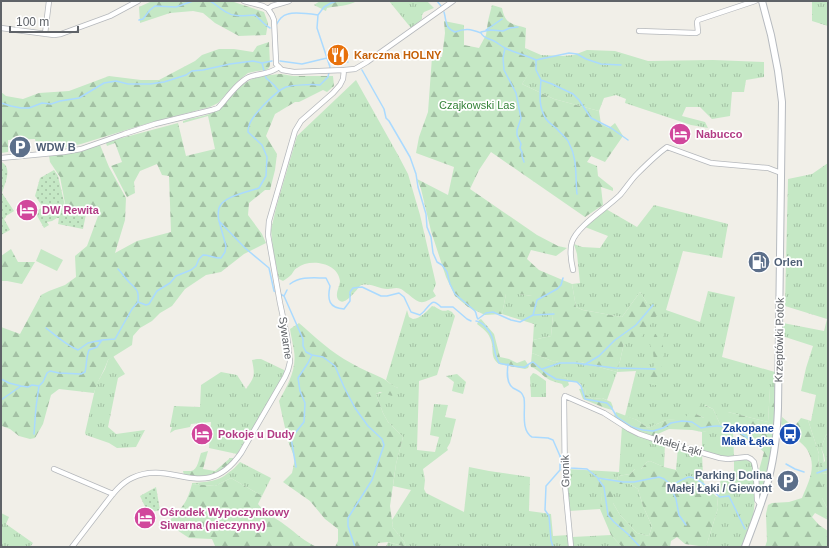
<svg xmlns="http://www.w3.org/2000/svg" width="829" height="548" font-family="Helvetica,sans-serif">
<defs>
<pattern id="grass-tufts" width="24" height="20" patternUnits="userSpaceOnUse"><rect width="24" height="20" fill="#c5e8c5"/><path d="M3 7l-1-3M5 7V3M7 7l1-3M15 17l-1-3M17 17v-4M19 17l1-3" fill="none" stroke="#a3c0a4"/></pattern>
<pattern id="forest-firs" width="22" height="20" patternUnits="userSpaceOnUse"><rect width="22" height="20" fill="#c5e8c5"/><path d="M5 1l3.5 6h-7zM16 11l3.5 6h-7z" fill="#a3c0a4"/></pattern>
<pattern id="park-dots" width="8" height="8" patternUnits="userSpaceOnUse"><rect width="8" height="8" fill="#c5e8c5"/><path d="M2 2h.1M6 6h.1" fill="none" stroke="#a3c0a4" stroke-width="1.8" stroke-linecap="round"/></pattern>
</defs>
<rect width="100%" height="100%" fill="#f1efe8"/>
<path fill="url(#grass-tufts)" d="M389,1H427L434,8L424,12L422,15V19L411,28Z
M812,1H828V26L812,21Z
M525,48L541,55L562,56L574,55L587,50L615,51L648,61L713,60L764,62V77L746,80L744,92H732L730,116L712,119L700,107H686L682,116L705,122L708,128L691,125L625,103L626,99L616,95L604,98L599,111L554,99L522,84L536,62Z
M356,80L398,155L408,174L420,215L436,284L433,291L436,296C422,304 421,305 408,294C406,293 403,290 401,289C396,287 392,289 388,289C377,289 374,283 361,285C357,289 346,305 340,301C333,297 340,286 340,281C338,262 309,258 297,268C294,269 293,273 291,275C289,277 286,279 283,281L279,279L273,250L271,230L276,208L297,136Z
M828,163V434L826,435L821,448C825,458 824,462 822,473L828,474V510L822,498V476L818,470L819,454L808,420L811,421L816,395L801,391L806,368L813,346L782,336L783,323L824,331L827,319L785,306L788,179L812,174Z
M654,205L728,224L722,258L683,251L666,310L700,322L708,291L735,297L722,357L775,372V387L770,388L768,422L728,412V415L738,422L737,426L720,424L713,409L705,405L704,418L696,414L685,419L666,420L648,428L637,420L625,416L636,371L617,372L607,400L602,398L593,399L586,395L585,389L582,388L581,384C577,382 573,380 568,382L567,378L547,374L534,363H531L532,353L552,361L566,363L581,362L617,372L620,361L624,343L647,303L640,292L622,317L583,310L576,307L572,284L580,283L577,254L574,244L582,247L600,248L608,236L585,227L606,209L637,227Z
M506,294H519L532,296L552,307L553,315L551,336L533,340L534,324L502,314Z
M432,306C438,307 441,313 448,310L452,312L455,316L437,375L419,381L417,450L435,452L439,437L430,435L434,404L448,405L445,417L456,419L450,443L447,448L448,450L423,469L425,480L424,489L426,493L464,512L469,467L489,471L530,477L529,511L551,514L553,536L569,535L570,547H386L388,542L406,547L404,541L393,528L392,520L411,490L393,486L396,464L403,437L388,422L383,413L376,394L398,388L393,386L386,380L407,310L409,317L413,319C421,318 426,312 432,306Z
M113,356L125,374L118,378L108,427L115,433L116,434L145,430L137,445L136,447L117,448L109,443L86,435L85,433L96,385L105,369L108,360Z
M257,359H261L284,370V375L275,392L237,454L209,448L211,422L191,424L190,427L175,430L170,433L172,427H170L174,406L200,407L201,385L221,372L237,375L246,389C255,377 255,375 252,360Z
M533,373L536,374L546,381V397H531L530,377Z
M457,374L466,382L463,394L452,391L454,382L446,376Z
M622,426L665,443L664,467L650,461L647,462L641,469H635L630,474L618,476L617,480L602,478C595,486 601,487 602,495C602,499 601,505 600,509L569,511L567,485V469L619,472Z
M720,428L723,429L733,432L734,457H723L702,450V432Z
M678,447L702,453L703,476H680L676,470Z
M744,459C749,461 752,462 754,466C757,476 755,510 752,520C750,529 746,538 742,547H706L718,508L717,497L719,495L721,475L734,473V461Z
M240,462L271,478L262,496L231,478L215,486L192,484V483C205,482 218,482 228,473C233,470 236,466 240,462Z
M613,484H630L638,489L643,506L652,526L649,536L637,533L620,515L613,503Z
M1,513L9,517L6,524L33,543L30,547H1Z
M611,535L622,547H573L572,537Z"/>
<path fill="url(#forest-firs)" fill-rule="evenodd" d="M152,1H231L264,12L268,23L266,35L239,36L215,23L203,13L193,11L170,13L140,23L139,7Z
M320,1H357C348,6 337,6 327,8L326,11L314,5Z
M492,5L502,8C505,24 512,24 526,28L525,48L537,62L522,84L554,99L599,111L601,124L609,128L615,123L623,136L605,162L591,156L587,162L597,166L598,176L613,188V191L601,187L603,205L585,217L491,152L479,170L470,189L537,235L558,246L567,248L556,256L531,250L527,259L539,270L572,284L576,307L583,310L622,317L640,292L647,303L658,314L640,339L624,343L620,361L617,372L581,362L566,363L552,361L532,353L533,340L551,336L553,315L551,307L544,315L530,316L532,296L519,294H506L502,314L485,315L468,307L455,296L446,277L431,231L421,189L417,179L448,195L454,167L416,153L419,137L428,112L432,57H442L445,33L444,21L464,25V45L479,48L486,35L488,21Z
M269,42L270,65L269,68L266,70L257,71L248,73L238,81L218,103L210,107L149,123L81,144L63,148L37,151L35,139L8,140V152L1,153V92L6,96L23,99L39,93L69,91L109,76L141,80H159L195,61L202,55L219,49H234L253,52L257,46Z
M281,74L293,76H333L334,86L327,92L323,90L299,102H295L275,114L266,136L277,154L275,170L270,190H265L249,203L248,215L262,234L266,243L244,254L221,272L206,275L185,289L172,306L160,313L152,321L140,328L133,336L132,345L108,360C104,372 97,381 94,393L59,389L51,395L43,424L35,438L30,439L19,436L10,429L2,426L1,425V327L20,334L41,295L49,291L65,285L76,277L75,256L87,246L98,216L66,209L60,177L50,162L49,156L47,155L81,151L100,145L109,167L126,198L125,220L115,253L137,241L171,232L169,176L162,175L157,164L140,171L134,182L135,193L127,197L111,166L122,162L115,143L107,146L106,143L118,139L178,123L186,156L215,149L208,116L183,123V121C193,117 206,117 216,111C222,108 226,101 231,96C248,77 257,76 281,74Z
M11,249L18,262H35L22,284L7,281H1V256Z
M481,319L494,334L500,357L509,359L517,363L525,360L529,366L528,368L525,369L499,364C489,357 495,348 490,338C488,332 482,328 477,324L479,320Z
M299,323C315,337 332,353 351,363C361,369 372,373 382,378C388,381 392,386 398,388L392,396L380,392L376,394L383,413L388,422L403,437L396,464L390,506L393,528L404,541L406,547L388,542L378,543L377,547H335L338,541V529L325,519L310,501L283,482L292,473L295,459L288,441L279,401C287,386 297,370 294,351C293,344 291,336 290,329Z
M655,334H663V360L658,385H652L647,374L654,366L653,350L650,345Z
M530,363H534L547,373V369H552L556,375L567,378L569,385L564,388L562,384C556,382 550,381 545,377C540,373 537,369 531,367Z
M770,387H775L773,439L767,473L760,498L759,496V470L764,452L757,446L739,434L731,432L723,429L702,432L692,430L669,429L651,437L624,424L614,416L616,412L637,420L648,428L666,420L685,418L697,401L701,403L696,414L704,418V405L713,409L720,424L737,426V422L727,415L728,412L768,422Z
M585,388L586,395L593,399L602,398L611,402L613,407L612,410L605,408L583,399L579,389Z
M782,417L794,427L801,418L808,420L819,454L818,470L822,475V498L828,510V520L815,513L812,517L819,525L828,531V547H765L767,541L766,514L768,505L772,503L789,502L802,498C809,481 818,465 806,448C799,440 789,433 781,424Z
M828,434V474L822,473L821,465L825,461L824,455L821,448L826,435Z
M208,451L203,469L215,471L229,459V458H233V460C218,476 204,478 184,475L183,471C186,471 188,471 191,471C198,470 199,458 201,453Z
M650,461L664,467L676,470L681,476H703L704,485L717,497L718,508L706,547L685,544L677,537L671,541L670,547H622L611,535L600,509L602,495L598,487L599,482L602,478L617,480L618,476L630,474L635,469H641L647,462ZM613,484H630L638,489L643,506L652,526L649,536L637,533L620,515L613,503Z
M231,478L262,496L258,504C266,514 276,518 285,525C296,533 305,542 317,547H214L215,546L212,539L189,538L177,530L169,521C182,508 187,503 192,484L215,486Z"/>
<path fill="url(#park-dots)" d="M1,162C13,167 5,183 2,193L14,211L6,216V217L4,219L10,230L1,235Z
M54,170L58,176L66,210L86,214L83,229L58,224L59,218H57L52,221L47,222L49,225L44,228L35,212L43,207L35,196L40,178Z
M156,487L160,510L148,513L140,496Z"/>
<path fill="#c5e8c5" d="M41,249L63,260L57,271L36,261Z"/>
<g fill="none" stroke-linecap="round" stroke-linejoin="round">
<path stroke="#aadaff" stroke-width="1.5" d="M210,1C216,4 220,9 226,12C235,18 245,15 255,15C260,19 264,25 270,28
M337,1L331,3L324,7L318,15L317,28L330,67L328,77L320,85C312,84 293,85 286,87C276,91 251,116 249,126C248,128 248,130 248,132L262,145L267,157L266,176L259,188C248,192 223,196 219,208C218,212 218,217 219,221L245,248L269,268L274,291L284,296L303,339V346L306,352L312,355L323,357L335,366L344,387L355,408L368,426L382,439L384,445L372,480L348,518V526L355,547
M437,1L441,6
M444,12C447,22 444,27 455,32C466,28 470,29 481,33C484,39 488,38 494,41C498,43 501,46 505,48C515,53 526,55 536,60V70L541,80L552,84L573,94L579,100L591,118L611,128L628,140
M139,20L143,19L150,10L155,6L176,7L193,1
M276,25C279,20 282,15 288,14C294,12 311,14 318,15
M486,30L502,19
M481,32L490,30L503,31L510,28L518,27
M505,48L503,58L504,70L516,93L521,118L517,130V135L521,144L520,148L522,152V156L524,162
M536,60L569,53L577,54L586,59L601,64L621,65
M280,61L302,64L327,58
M329,62L335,61L348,62
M262,63L266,78L274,85L279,91
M362,70L384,109L386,118L389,121L410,157L416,174L418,187L426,214L427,227L431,237L433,253L437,262L442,265L447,272L450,284L455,294L475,311C477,314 476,317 478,319
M541,80C540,94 538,106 546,119C549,123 554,126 557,129C561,134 567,138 569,143C578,160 575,176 577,194
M1,103L11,106L21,108H29L42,103L51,104L60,101L79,98L104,83L116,81L128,84H150L164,82L186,75L192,71L203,70L230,64L253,61L262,63L272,61
M118,269C122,273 125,278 129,282C137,290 139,290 138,302
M290,284C301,276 313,278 326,278L330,286C327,300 329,308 344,309L350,301V292L353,288L362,287L381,296H387L399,293L404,297L411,312L420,315C421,314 425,311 425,310C432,303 432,298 441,307H453L467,319L471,321
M284,296L287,290
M533,315L537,300L557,289L561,285L563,278
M478,319L486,313L493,312L511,320L520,322L533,315L554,314
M476,321C483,322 490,331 492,337C495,347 493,352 499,363C502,364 523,368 525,367C528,365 529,363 533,362L546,373L556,379L577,382L581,386L585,399L607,403L611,407L617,417L632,427L643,430L653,431L663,428L671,423L682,421L692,422L701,428C706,427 712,426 717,426C734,426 749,438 761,448
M46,328C56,336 66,345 78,350L88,343L102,340
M508,364C507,372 506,383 513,388C518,391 522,391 524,398C526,409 520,430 532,437L548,438L553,440L560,456V470L546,486L545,510L549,516L551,540L553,547
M584,365L599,356L615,340L636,325L653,305
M542,369L560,363H575L615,368L655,369
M1,379L9,383L21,386L28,387L32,385L39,386L43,382L47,373L50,371L59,373L81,374L85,372C87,364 86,357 89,350L97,347L102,340L115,339L132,309L138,302L146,305L149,304L157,291L170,283L176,276L191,270L196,266L199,259L203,255C209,255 214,258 221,258L225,252L226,246L219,221
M1,400L21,386
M34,434L36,407L39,386
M560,456H568L569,457V467L570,468L587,469L598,478L623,482H634L659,477L664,479L669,483L672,490L676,499L679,515L686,525
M786,464L795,469L804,472
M296,467L291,438L304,422L305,403L300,391L298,378L308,363L312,355
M817,473L828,469
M598,479L604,487L608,515L614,522L629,535L640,547
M670,486C675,484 685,477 690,477C698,478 714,492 720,497L729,496L745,529"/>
<g stroke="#b5b8bc" stroke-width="6">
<path id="minor" d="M244,1L263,6L268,9L272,15L274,20L276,61V64L282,70L294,72L344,70L355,69L367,62L453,1
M268,9L272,6L289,1
M1,28L54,35L61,34L110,16L138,1
M639,31L696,33L698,32L697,22L698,20L755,1
M45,34L49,1
M1,158L64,152L81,149L124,134L155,124L212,110L218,108C227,98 238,82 249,77C260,73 269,75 279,67
M573,270C571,261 569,251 572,242C577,226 607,208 620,195C626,188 631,180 637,174C646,165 657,154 667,147L711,163L768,168L781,173
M54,469L113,494
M72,547C82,534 92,521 102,508C110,498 119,484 132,478C173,458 205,505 241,453L285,377L288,370L290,362L287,336L280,303L268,235L269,221L295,131L301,121L333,93L340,85L343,79L344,70
M571,547L565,485L564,399L565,396L604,413L629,429L639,434L651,438L720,458L728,459L747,457L751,459L754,462L756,472L757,500L761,505"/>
</g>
<g stroke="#b6babf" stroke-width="8">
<path id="secondary" d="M745,547C752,528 760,508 766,488C774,462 777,435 778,408L782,102L778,71L771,35L762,1"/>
</g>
<use href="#minor" stroke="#fff" stroke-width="4.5"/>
<use href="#secondary" stroke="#fff" stroke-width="6"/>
</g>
<defs>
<g id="restaurant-disc" transform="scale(1.15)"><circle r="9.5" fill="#e8710a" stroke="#fff"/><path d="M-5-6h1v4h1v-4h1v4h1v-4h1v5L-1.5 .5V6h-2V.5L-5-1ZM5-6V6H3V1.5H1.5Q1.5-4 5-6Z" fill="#fff"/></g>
<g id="hotel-disc" transform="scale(1.15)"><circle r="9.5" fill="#d1479c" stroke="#fff"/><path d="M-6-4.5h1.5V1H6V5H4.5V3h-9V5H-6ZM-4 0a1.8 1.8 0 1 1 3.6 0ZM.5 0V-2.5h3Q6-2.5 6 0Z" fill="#fff"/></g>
<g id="parking-disc" transform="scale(1.15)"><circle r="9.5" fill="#5c6f8a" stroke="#fff"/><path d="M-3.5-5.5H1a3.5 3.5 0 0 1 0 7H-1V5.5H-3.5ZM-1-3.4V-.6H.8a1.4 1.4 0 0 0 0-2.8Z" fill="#fff"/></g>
<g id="fuel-disc" transform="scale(1.15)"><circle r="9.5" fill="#5c6f8a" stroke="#fff"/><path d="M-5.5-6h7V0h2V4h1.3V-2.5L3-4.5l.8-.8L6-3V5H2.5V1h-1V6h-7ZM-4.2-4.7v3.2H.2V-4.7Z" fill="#fff"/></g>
<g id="bus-disc" transform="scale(1.15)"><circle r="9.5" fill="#1a4fb4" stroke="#fff"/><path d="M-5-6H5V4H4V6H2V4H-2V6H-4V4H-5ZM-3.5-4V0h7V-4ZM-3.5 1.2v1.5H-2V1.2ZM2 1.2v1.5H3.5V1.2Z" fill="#fff"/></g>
</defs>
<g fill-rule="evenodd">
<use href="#restaurant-disc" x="338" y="55"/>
<use href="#hotel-disc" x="680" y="134"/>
<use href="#parking-disc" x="20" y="147"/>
<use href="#hotel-disc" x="27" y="210"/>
<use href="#fuel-disc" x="759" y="262"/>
<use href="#hotel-disc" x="202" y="434"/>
<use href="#bus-disc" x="790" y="434"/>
<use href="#parking-disc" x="788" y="481"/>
<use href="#hotel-disc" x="145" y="518"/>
</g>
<g text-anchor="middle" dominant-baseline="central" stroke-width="3.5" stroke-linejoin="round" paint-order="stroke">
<g font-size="11" font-weight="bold" fill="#c56008" stroke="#fff" text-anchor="start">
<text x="354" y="55">Karczma HOLNY</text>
</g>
<g font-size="11" fill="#348238" stroke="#fff">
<text x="477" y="105">Czajkowski Las</text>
</g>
<g font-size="11" font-weight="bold" fill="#b23c85" stroke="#fff" text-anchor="start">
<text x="696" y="134">Nabucco</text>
<text x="42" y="210">DW Rewita</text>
<text x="218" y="434">Pokoje u Dudy</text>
<text x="160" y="512">Ośrodek Wypoczynkowy<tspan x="160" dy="13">Siwarna (nieczynny)</tspan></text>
</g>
<g font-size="11" font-weight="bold" fill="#4e5e75" stroke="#fff" text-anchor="start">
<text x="36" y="147">WDW B</text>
<text x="774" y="262">Orlen</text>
<text x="772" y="475" text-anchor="end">Parking Dolina<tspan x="772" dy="13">Małej Łąki / Giewont</tspan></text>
</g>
<g font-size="11" fill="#5f6368" stroke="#fff">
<text transform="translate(286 338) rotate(82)">Sywarne</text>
<text transform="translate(779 340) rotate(-89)">Krzeptówki Potok</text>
<text transform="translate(678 445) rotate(16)">Małej Łąki</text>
<text transform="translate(565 471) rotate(-91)">Gronik</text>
</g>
<g font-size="11" font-weight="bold" fill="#164399" stroke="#fff" text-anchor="end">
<text x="774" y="428">Zakopane<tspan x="774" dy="13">Mała Łąka</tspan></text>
</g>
</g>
<rect width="829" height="548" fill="none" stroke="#5f6368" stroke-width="4"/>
<path d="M10 26v6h68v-6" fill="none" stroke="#5f6368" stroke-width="2"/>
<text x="16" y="26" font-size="12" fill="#5f6368" stroke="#ffffff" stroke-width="3" paint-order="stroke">100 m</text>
</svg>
